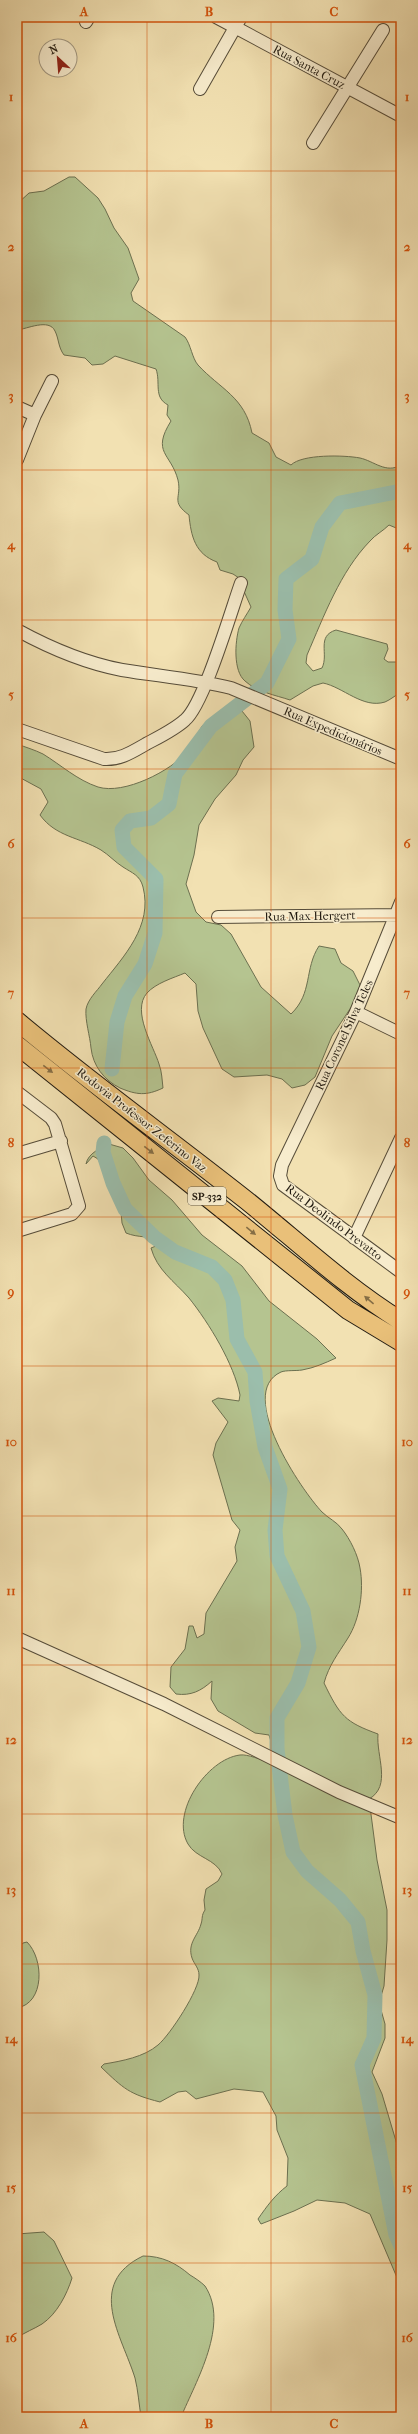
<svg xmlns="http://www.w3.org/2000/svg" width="418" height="2434" font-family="'IM FELL French Canon',serif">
<rect width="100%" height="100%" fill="#f2e1b2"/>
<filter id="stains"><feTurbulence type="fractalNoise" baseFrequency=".005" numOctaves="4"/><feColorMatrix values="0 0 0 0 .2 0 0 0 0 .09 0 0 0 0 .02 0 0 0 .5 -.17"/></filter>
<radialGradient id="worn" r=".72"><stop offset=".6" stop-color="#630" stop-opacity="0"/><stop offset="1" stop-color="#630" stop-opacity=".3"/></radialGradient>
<path fill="#b5c490" stroke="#6c7050" d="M69,177H75L98,198L105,209L114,228L128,248L139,279L131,293L133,301L185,337C191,345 192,358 198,365C220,389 245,397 252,433L269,443L276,457L291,465C302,454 344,455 360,458C374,461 386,474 401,465V530L389,525C383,531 375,535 370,541C340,572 324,616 307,655L306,663L313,671L322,668C329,654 316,636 336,630L387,644L388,649L384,659L388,662H401V692C396,695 390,700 385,702C363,709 343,687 323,683L313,686L290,700C275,695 257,692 245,681C233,671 235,642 239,628C242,621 247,614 251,607L242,587L245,582L233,574L220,570L217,562C195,554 191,536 189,515C170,501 182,498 178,480C171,453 151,453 171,421L167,415L168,405C153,397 161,383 156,369L115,356L103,364L92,365L85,358L64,355C58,347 59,339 55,331C49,318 27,329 17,330V204L29,193L44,191Z
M242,711L250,721L254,747L243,760L236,775L215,799L199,825L194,855L186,884L196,912L206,922L221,925L231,934L261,987L291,1014C313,993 304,969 319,946L335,949L341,963L353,971L360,985L356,1000L332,1036L315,1077L305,1085L292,1088L282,1079L267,1075L234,1077L222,1069L203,1028L198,1011L196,984L185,973C173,978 156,983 147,993C131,1011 154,1047 159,1064C162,1072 162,1080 163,1088C146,1096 137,1095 120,1088C104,1080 93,1066 91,1048C90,1036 85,1021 86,1009C88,999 97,991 102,984C124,956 153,926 143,887C140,875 132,873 123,867C115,862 109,855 101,850C79,837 56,837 40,815L48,802L41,789L17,776V744C25,747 35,750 43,754C61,765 77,780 98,787C124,795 171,771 188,751C195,743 198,729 205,723C216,713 229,712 242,711Z
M109,1144L123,1148L133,1158L149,1180L172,1200L202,1235L242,1266L269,1301L317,1339L336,1358C325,1363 314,1368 302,1370C296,1371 286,1370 281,1372C235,1393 302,1491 322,1512C328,1518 337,1522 342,1529C350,1539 358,1555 360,1568C364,1590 360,1619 348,1638C338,1654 329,1665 324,1683C340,1716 345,1722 378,1734C376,1756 392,1786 369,1799L377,1860L387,1910V1940L384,1986L379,2003L385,2024V2038L372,2072L382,2094L401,2158V2287L370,2214L345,2203L317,2200L294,2211L261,2224L258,2219C267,2206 275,2195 287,2186L288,2158L277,2130L276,2116L263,2092L234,2089L196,2099L186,2091L178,2092L160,2102C129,2094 124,2089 101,2067L104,2064C122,2061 144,2057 158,2045C170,2035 200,1989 199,1975C199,1968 194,1964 192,1958C187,1943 198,1936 201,1924C203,1918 201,1916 205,1910L204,1900L206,1889L218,1881L222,1874C216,1859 196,1858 188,1844C170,1813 207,1759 240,1755C248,1754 261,1760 269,1762L275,1755L269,1735L255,1733L218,1711L211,1699L212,1681C201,1691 191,1696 176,1694L170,1687L171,1667L185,1649L189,1626H193L197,1638L204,1634L206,1613L237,1561L235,1547L240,1530L232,1520L213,1455L216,1443L228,1422L212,1401L218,1398L239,1401L240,1395C234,1364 209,1323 189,1298C174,1281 157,1270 151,1248L161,1244L163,1240C151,1236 138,1238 126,1233L122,1223L120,1200L98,1159L93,1156L86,1164C88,1153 101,1148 109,1144Z
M27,1942C44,1959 45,2003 17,2008V1950L23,1943Z
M44,2232L54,2241L72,2278C67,2294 57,2314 42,2324C34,2329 25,2332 17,2338V2234Z
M143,2256C162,2256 176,2263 190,2275C195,2278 201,2282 205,2286C230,2324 196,2381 181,2417H141C139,2404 138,2390 135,2378C122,2336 85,2284 143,2256Z"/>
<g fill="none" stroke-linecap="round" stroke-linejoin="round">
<path stroke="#9bbeac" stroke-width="15" d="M112,1069L117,1022L125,996L145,964L155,933L156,879L124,847L122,830L130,821L151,818L169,804L175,774L211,726L267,683L289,639L285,610L286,579L312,559L322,527L340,503L401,491
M104,1143L103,1152L113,1183L125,1209L154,1237L175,1252L212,1267L225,1280L233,1300L237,1339L255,1372L257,1401L265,1447L280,1489L275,1530L277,1556L303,1611L309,1647L298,1683L277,1718V1749L285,1815L293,1852L307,1871L340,1900L358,1922L363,1951L375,1995L374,2038L362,2065L396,2235L401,2246"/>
<g stroke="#564c39" stroke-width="14">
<path id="minor" d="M216,17L401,116
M86,22L89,17
M200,89L241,17
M313,143L383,30
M17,407L35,415
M17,460L35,415L52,381
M17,630C50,648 85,663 122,670C158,676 195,679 231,688L401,759
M17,729L104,759C120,760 132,752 146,744C159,737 174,730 185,720C204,704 231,611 241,583
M401,902L356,1012L282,1165L280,1176L283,1185L401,1272
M218,917L401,915
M356,1012L401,1034
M17,1092L51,1118L55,1124L79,1206L72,1214L17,1231
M17,1154L61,1141
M354,1238L401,1138
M17,1638L164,1704L339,1792L401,1818"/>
</g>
<g stroke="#221b11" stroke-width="20">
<path id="highway" d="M17,1021C91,1083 170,1140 246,1200C297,1241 346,1287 401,1321
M17,1045L348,1310L401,1342"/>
</g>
<use href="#minor" stroke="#f7eccd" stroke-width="12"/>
<use href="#highway" stroke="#e9c079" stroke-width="18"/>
</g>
<defs><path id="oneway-solid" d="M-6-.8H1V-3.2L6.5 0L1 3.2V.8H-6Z"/></defs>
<g fill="#866e45">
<use href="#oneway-solid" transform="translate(48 1069) rotate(38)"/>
<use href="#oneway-solid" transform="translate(149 1150) rotate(38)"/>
<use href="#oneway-solid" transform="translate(251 1231) rotate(39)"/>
<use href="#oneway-solid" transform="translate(369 1300) rotate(-140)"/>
</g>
<path fill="none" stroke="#d4530c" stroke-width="1" stroke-opacity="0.55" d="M147,17V2417M271,17V2417M17,171H401M17,321H401M17,470H401M17,620H401M17,769H401M17,918H401M17,1068H401M17,1217H401M17,1366H401M17,1516H401M17,1665H401M17,1814H401M17,1964H401M17,2113H401M17,2263H401"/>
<g text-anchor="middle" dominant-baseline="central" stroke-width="3" stroke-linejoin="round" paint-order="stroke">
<rect fill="#f7eccd" stroke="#625a49" stroke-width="1" x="188" y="1187" width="38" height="18" rx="3"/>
<g font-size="11" font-weight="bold" fill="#221b11">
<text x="207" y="1196">SP-332</text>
</g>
<g font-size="12" fill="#221b11" stroke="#f7eccd">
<text transform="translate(309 67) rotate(28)">Rua Santa Cruz</text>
<text transform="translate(333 731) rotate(23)">Rua Expedicionários</text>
<text transform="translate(310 916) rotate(-1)">Rua Max Hergert</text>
<text transform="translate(344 1035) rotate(-65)">Rua Coronel Silva Teles</text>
<text transform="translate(142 1120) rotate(38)">Rodovia Professor Zeferino Vaz</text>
<text transform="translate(334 1222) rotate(37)">Rua Deolindo Prevatto</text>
</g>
</g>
<rect width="418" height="2434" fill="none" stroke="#f2e1b2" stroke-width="44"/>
<g transform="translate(58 58) rotate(334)"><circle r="19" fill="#f7eccd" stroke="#a29882"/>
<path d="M0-3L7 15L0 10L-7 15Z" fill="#8f2418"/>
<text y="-6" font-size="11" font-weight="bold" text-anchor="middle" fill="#221b11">N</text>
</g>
<rect x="22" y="22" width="374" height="2390" fill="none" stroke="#d4530c" stroke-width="1.5"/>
<g font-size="13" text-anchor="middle" font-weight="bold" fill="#d4530c">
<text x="84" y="16">A</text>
<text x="209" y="16">B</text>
<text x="334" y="16">C</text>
<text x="11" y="101">1</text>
<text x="407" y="101">1</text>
<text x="11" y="251">2</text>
<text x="407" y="251">2</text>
<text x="11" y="400">3</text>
<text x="407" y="400">3</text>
<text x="11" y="549">4</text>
<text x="407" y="549">4</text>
<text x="11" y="699">5</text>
<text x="407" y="699">5</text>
<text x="11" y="848">6</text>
<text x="407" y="848">6</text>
<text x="11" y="997">7</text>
<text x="407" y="997">7</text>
<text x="11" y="1147">8</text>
<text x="407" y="1147">8</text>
<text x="11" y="1296">9</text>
<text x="407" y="1296">9</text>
<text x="11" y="1446">10</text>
<text x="407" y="1446">10</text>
<text x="11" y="1595">11</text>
<text x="407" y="1595">11</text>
<text x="11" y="1744">12</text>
<text x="407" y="1744">12</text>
<text x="11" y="1894">13</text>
<text x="407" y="1894">13</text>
<text x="11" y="2043">14</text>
<text x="407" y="2043">14</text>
<text x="11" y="2192">15</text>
<text x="407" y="2192">15</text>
<text x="11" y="2342">16</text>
<text x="407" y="2342">16</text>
<text x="84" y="2428">A</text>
<text x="209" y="2428">B</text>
<text x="334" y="2428">C</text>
</g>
<rect width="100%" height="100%" filter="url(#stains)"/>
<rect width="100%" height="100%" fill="url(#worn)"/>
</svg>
